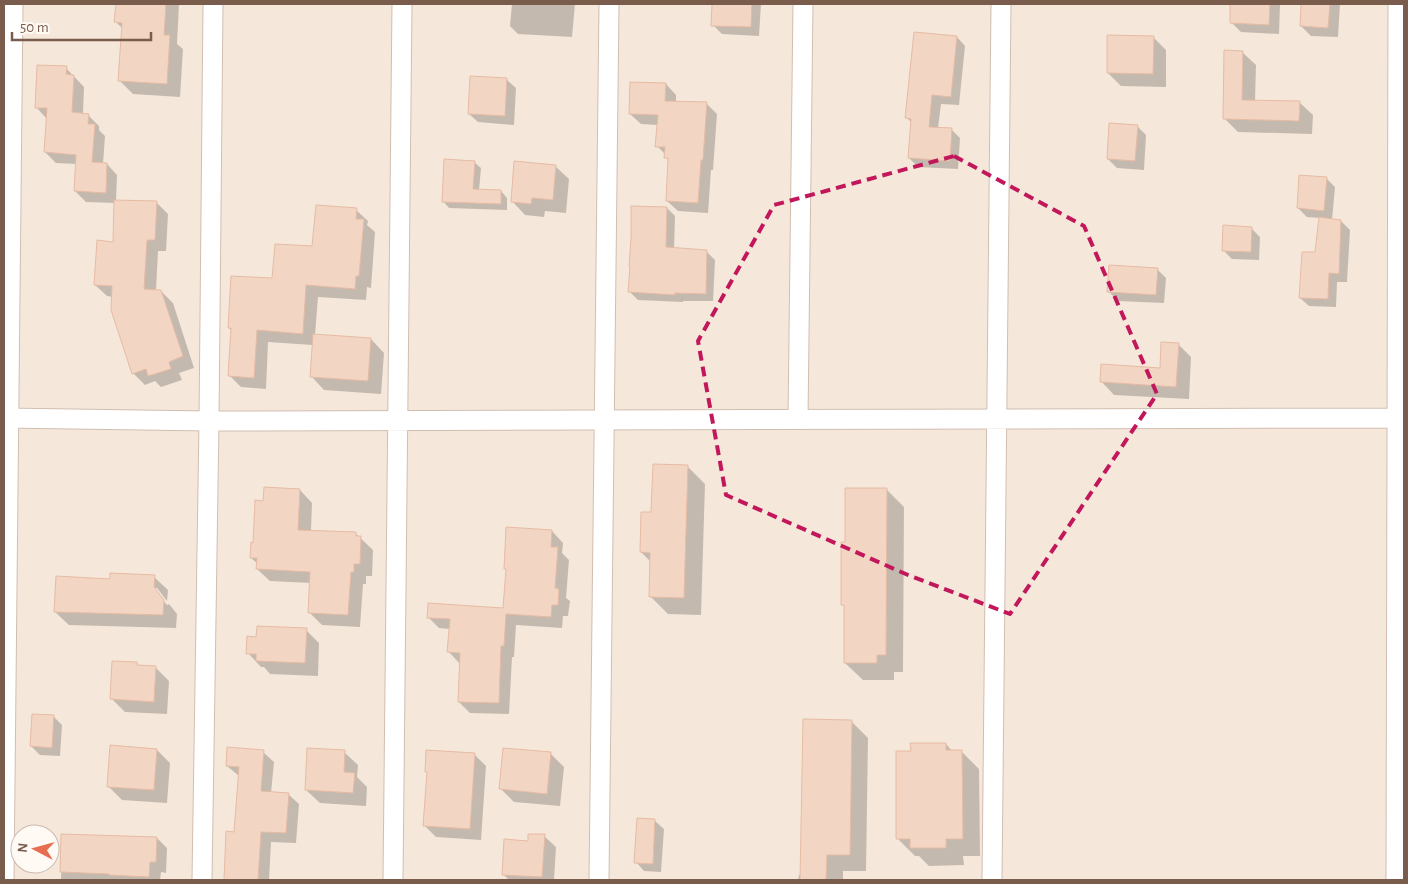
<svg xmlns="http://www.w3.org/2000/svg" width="1408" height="884" font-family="'Alegreya Sans',sans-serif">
<rect width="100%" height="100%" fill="#fdf6ec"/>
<path fill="#f5e8da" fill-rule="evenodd" d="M4,4H1404V880H4ZM20,834H50V864H20Z"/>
<path fill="#0003" d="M117,4H179L177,44L183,49L180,97L133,94L120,81L123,29L116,22Z
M512,4H575L572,37L518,34L510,26Z
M714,4H761L759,36L722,34L713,25Z
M1232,4H1280L1279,34L1241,32L1231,22Z
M1302,4H1340L1338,37L1311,36L1301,26Z
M957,37L965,46L959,105L941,104L938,128L951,129L960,138L958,169L918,167L909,158L912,123L907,118Z
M1153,37L1166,50V87L1121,86L1108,73Z
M1242,52L1256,65L1255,101L1299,102L1313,115L1312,134L1238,132L1225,119Z
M66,68L84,87L83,114L88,115L99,126V130L105,136L103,164H107L117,175L116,201L156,202L168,214L166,251H158L156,291H161L173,303L194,368L179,373L182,380L161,387L155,381L145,385L133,373L113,297L107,296L95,285L115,243L116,203L86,202L75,191L77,164L56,163L45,152L47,119L36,107Z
M507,80L516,88L514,125L478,122L469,114Z
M666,84L676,95V103L707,104L717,114L713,170H711L708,213L678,211L667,201L669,161L666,157V155L657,146L658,125L641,124L630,114Z
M1137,126L1146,135L1144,170L1117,168L1108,159Z
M474,162L481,168L479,190L501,191L507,198V210L449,208L443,201Z
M555,166L569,179L566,213L545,211L544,217L525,215L512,201Z
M1326,178L1335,187L1332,220L1341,221L1350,230L1347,282H1337L1336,307L1309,306L1300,298L1316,254L1320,218L1307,217L1298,208Z
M667,208L675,216L674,249L707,252L715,260L713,301H683V302L638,300L629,291L631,268Z
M356,210L368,221L367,225L375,232L371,288L367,287L366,300L318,297L315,335L371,339L384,353L381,394L324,390L311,376L313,345L268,342L266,389L241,387L229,375L232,331L229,328L273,279L314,247Z
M1251,228L1260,237L1259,260L1232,259L1223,250Z
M1157,269L1166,278L1164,303L1118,301L1109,292Z
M1178,344L1191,357L1189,399L1114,395L1101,381L1161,370Z
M687,466L705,484L701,615L668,614L651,597V562L641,552L653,514Z
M300,490L312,503L311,531L355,533L373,550L372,576H366V584H363L360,627L322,625L309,612L311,583L270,581L257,569L258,564L251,558L264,502Z
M887,490L904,507L903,672H894V680H863L845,663L846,608L842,604L846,544Z
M552,531L563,543L562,553L569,560L566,598L570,601L568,616H563L562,628L516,625L514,657H512L509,714L470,713L459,702L460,664L449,652L450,629L439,628L428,617L504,609L507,570L505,568Z
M154,577L168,590L167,601L157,588H153L167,605L169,604L177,614L176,628L69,625L55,612L111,580Z
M306,630L319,643L318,676L270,674L264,667H261L248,653L258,638Z
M136,664L139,667L156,668L169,681L167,714L125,712L111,698Z
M53,716L62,725L60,756L40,755L31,746Z
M851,721L868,738L866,871H843V880H798L799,875H802Z
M946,744L953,752H962L979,769L980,856H963L964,865L929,866L919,856H915L898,839Z
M157,750L170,763L167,803L122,800L108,786Z
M263,752L274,762L271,793L288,794L299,804L296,843L271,842L269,880H225L228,833H235L239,776L227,766Z
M344,752L358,765L357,777L367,787L366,806L320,803L306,790Z
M550,753L564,767L560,806L514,802L501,789Z
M474,754L486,766L481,840L436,837L424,825L428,774L426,772Z
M655,821L664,829L661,872L644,871L636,862Z
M62,836L157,838L167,848L166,873L161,872L160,880H61Z
M544,836L556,847L554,880H509L503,874L529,842Z"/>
<path fill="#f3d5c3" stroke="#e6bba3" d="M116,4H166L164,35H170L167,84L118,81L122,23L114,22Z
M712,4H752L751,27L711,26Z
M1230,4H1270L1269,25L1230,23Z
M1301,4H1330L1328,28L1300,26Z
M914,32L957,36L951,97L932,95L929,127L952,128L950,161L908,158L911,119L905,118Z
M1107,35L1154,36L1153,74L1107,73Z
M1224,50L1243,51L1242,100L1300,101L1299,121L1223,119Z
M37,65L67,66L66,74L74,75L72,112L89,114L88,124H95L92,162L107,163L106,193L74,191L76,155L44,152L47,108H35Z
M470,76L507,78L505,116L468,114Z
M630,82L666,83L665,101L707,102L703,160H701L698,203L666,201L668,158H664L665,147H655L658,115L629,114Z
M1109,123L1138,125L1135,161L1107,159Z
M444,159L475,161L473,189L501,190V204L442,202Z
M514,161L556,165L553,200L532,198L531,204L511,202Z
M1299,175L1327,177L1324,211L1297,208Z
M114,200L157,201L155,240H147L144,289L161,290L183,356L169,362L171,369L148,376L146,369L132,374L111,310L112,286L94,285L97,240L113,242Z
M316,205L357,208L356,219H364L359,276H356L355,289L306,285L303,334L257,330L254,378L228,376L231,328H228L231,276L272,278L275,244L312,246Z
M631,206L667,207L666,247L707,250L706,294L675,293V295L628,292L630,267H629L631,238Z
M1319,217L1341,220L1339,274L1329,273L1328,299L1299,298L1302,252H1315Z
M1223,225L1252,227L1251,252L1222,251Z
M1109,265L1158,268L1156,295L1107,292Z
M313,334L371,338L368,381L310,377Z
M1161,342L1179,343L1176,387L1100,382L1101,364L1160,368Z
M653,464L688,465L684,598L649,597L650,553L640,552L641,512H651Z
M264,487L300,489L298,530L356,532V536H361L360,564H354V572H351L348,615L308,613L310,572L256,569L257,558H250L251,542L253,543L255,500L263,501Z
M845,488H887L886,655H877V663H844V605H841V542H845Z
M506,527L552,530L551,547H558L555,588L559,589L558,605H552L551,617L506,614L504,646H501L499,703L458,702L460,653L447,652L450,619L427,618L428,603L503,608L506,569H504Z
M110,573L155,575L154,587L164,600L163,615L54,612L56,576L110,579Z
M257,626L307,628L305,663L256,661V654H246L247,636L256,637Z
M112,661L137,662V665L156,666L154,702L110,699Z
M32,714L54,715L52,748L30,746Z
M803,719L852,720L850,855H827L826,880H800Z
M910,743H946V750H962L963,839H946V848H910V839H896V751H911Z
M110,745L157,749L154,790L107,787Z
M227,747L264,750L261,791L289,793L286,833L261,832L258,880H224L226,831L234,832L239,767L226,766Z
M307,748L345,750L344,772L355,773L353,793L305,790Z
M503,748L551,752L547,794L499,789Z
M426,750L475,753L470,829L423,826L427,772H425Z
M637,818L655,819L653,864L634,863Z
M61,834L157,837L156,862H150L149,877L109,875V874L60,872Z
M528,834H545L542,877L502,875L504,839L528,841Z"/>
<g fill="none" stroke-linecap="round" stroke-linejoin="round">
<g stroke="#d1beb0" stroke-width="21">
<path id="minor" d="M4,418L209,421L1404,418
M798,419L803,4
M4,880L13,4
M202,880L209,421L213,4
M393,880L402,4
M599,880L609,4
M992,880L1001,4
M1396,880L1398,4"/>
</g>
<use href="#minor" stroke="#fff" stroke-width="19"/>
</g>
<path fill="none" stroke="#c2185b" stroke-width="4" stroke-dasharray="10 6" stroke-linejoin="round" d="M954,156L1084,226L1157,394L1010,614L908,575L726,495L698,341L774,205Z"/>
<rect width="1408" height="884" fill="none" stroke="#7a5c4d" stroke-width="10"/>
<g transform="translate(35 849) rotate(276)"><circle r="24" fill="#fffaf3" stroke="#cabbb1"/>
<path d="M0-4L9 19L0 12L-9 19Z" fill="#e76f51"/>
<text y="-8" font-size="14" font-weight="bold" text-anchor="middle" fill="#7a5c4d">N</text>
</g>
<path d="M12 32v8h139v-8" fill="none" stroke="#7a5c4d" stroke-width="2.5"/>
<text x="20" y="32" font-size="15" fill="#7a5c4d" stroke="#fffaf3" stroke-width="4" paint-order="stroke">50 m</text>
</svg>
